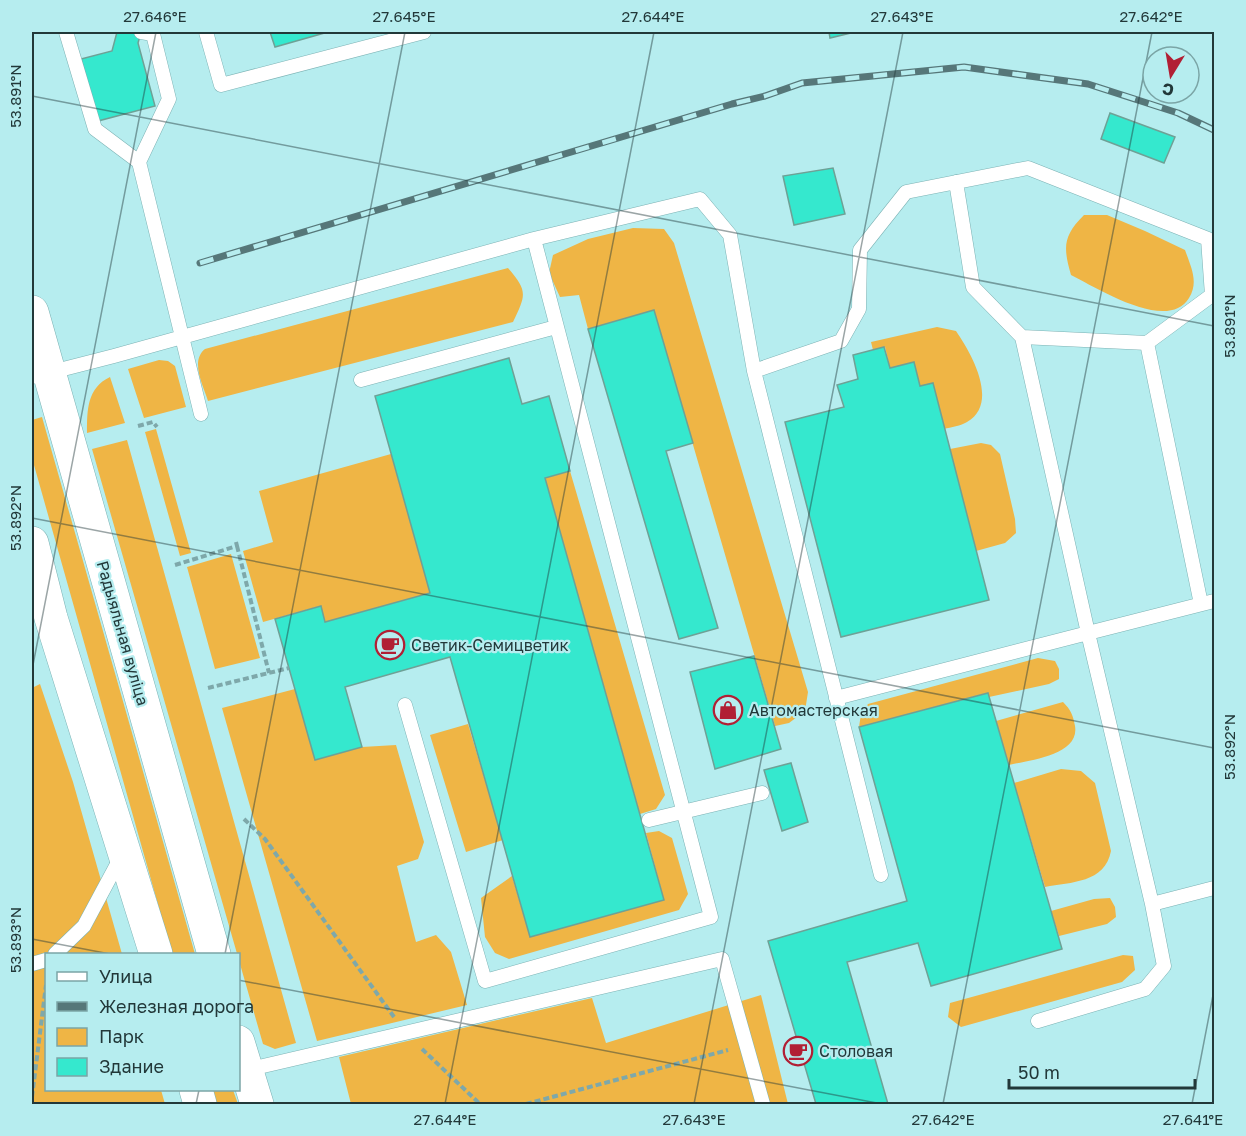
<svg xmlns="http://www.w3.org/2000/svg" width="1246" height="1136" font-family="'Golos Text',sans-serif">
<rect width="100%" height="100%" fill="#b6edef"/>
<path fill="#efb545" d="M1084,215H1107L1145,231L1185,250C1191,267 1199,282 1189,298C1168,333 1097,288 1071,275C1063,247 1063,236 1084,215Z
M633,228L664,229L674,243L808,692L805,711L789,723L775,726L654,311L588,329L579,295L560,297L549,273L553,255L588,239Z
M508,268C528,291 526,295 513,322L208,401C203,385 190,361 205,349Z
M937,327L956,331C971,353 1000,403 967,422C961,426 951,427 944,429L933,383L920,386L914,362L890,368L885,347L873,350L871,342Z
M159,360L168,361L175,366L186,407L144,418L128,369Z
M110,377L125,423L87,433C87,410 87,388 110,377Z
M42,417L195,954H172L32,458V420Z
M156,429L191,553L180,556L145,432Z
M127,440L296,1043L275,1049L263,1044L92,449Z
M981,443L991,445L1000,454L1015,519L1016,533L1005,543L976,551L950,449Z
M391,454L430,593L325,622L320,606L263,622L243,551L273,542L259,491Z
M570,471L665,795L656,809L640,814L545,478Z
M231,554L260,658L215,669L187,567Z
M1038,658L1055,661L1059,669V679L1049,684L989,697L987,693L859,727L861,714L868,704Z
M40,684L73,782L122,954H46V1090H161L165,1104H32V688Z
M295,689L315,760L362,747L396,745L424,842L418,859L397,866L416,942L436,935L451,952L467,1005L317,1041L222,708Z
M1063,702C1071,710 1073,715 1075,726C1080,755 1029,760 1009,765L996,721Z
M468,724L503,840L466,852L430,735Z
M1061,769L1081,771L1095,783L1111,851C1105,883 1071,882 1045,887L1014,783Z
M659,831L672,838L688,894L679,910L509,959L495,953L485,937L481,898L512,876L530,937L664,900L646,833Z
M1110,898L1115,907L1116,917L1107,924L1059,936L1051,911L1094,899Z
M1123,955L1133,956L1135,970L1122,982L961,1027L948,1017L950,1003Z
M761,995L788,1104H351L339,1057L592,998L606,1043Z
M211,1090H233L238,1104H215Z"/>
<path fill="#35e8ce" stroke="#6ea196" stroke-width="1.5" d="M117,32H141L138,43L155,106L98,121L81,59L112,51Z
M270,32H328L275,47Z
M829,32H855L830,38Z
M1110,113L1175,137L1164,163L1101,139Z
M833,168L845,214L794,225L783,176Z
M654,310L693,443L666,451L718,628L679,639L588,329Z
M884,347L890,368L914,362L920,386L933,383L989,600L841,637L785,422L844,407L837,385L858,379L853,355Z
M509,358L522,404L549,396L570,471L545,478L664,900L530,937L450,657L345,687L362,747L315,760L275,619L321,606L325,622L430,593L375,396Z
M754,656L781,749L715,769L690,672Z
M988,693L1062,949L931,986L918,943L847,962L888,1104H816L768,941L907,901L859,727Z
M791,763L808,822L782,831L764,770Z"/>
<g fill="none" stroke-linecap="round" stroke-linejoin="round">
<g stroke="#7cb2b4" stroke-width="15">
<path id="lane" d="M66,32L95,129L139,162
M141,32L153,34L169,99L139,162L201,414
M206,32L221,85L424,32
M956,182L973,287L1022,337
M754,371L841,341L859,309L860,250L906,192L1028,168L1208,239L1212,295L1147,343
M32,377L114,356L534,239L700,199L730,235L754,371L881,875
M361,380L556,327
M1201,604L1147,343L1022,337L1088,633L1214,601
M836,698L1088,633L1152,904L1214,888
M405,705L485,981L711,917L534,239
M649,820L762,793
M55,954L84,926L122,855
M32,964L46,960
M1038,1021L1145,989L1164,966L1152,904
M246,1070L722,959L763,1104"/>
</g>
<g stroke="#7cb2b4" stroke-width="34">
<path id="primary" d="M32,312L214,954
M32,543L51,618L156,954
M238,1042L257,1104
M196,1090L200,1104"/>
</g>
<path stroke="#7ea8aa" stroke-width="4" stroke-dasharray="6 3" stroke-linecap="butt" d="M138,426L153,422L157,427
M237,546L269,673
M175,565L237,546L236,542
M208,688L289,668
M244,819L265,839L394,1017
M422,1049L480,1104
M32,1097L46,985
M526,1104L728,1050"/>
<use href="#lane" stroke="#fff" stroke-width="14"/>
<use href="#primary" stroke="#fff" stroke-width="33"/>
<g stroke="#567779" stroke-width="7">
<path id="rail" d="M200,263L732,104L765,96L802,83L964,67L1088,84L1178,113L1214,130"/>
</g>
<use href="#rail" stroke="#b6edef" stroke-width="4.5" stroke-dasharray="14" stroke-linecap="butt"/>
</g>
<path fill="none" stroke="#223839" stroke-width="1.5" stroke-opacity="0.45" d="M32,96L1214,326M32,518L1214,748M32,670L156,32M32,939L110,954M225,954L405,32M238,980L882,1104M196,1104L199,1090M445,1104L654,32M694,1104L903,32M943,1104L1152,32M1192,1104L1214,990"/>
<defs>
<g id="cafe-ring" transform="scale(1.5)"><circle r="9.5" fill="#b6edef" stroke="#b11f34" stroke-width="1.5"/><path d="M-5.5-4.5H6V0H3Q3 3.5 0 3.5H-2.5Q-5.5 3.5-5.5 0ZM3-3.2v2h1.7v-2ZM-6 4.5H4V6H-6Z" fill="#b11f34"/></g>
<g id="shop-ring" transform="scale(1.5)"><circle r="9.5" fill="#b6edef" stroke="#b11f34" stroke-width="1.5"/><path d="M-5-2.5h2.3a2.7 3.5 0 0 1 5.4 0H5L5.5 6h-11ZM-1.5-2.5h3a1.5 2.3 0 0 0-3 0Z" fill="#b11f34"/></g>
</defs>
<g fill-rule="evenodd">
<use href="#cafe-ring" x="390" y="645"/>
<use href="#shop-ring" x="728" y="710"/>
<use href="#cafe-ring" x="798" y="1051"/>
</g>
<g text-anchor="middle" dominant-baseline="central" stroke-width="4.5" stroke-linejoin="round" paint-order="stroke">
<g font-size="16" fill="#223839" stroke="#b6edef">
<text transform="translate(123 633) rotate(74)">Радыяльная вуліца</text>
</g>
<g font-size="16" fill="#223839" stroke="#b6edef" text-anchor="start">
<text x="411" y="645">Светик-Семицветик</text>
<text x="749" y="710">Автомастерская</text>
<text x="819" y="1051">Столовая</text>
</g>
</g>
<rect width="1246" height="1136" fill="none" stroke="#b6edef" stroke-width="66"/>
<rect x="45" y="953" width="195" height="138" fill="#b6edef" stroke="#7ba5a6" stroke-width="1.5"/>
<rect x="57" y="972" width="30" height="9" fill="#ffffff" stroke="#7ba5a6" stroke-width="1.5"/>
<text x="99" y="983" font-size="18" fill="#223839">Улица</text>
<rect x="57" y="1002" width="30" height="9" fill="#567779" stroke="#7ba5a6" stroke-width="1.5"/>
<text x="99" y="1013" font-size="18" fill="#223839">Железная дорога</text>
<rect x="57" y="1028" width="30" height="18" fill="#efb545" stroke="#7ba5a6" stroke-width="1.5"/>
<text x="99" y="1043" font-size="18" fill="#223839">Парк</text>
<rect x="57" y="1058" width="30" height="18" fill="#35e8ce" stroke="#7ba5a6" stroke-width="1.5"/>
<text x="99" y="1073" font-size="18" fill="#223839">Здание</text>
<g transform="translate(1171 75) rotate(191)"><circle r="28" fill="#b6edef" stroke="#7ba5a6" stroke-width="1.5"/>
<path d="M0-4.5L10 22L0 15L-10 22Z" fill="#b11f34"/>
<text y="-9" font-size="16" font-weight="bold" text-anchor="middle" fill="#223839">С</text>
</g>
<path d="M1009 1079v9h186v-9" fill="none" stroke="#223839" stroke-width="3"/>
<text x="1018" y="1079" font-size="18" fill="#223839" stroke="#b6edef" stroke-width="4.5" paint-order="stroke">50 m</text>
<rect x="33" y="33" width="1180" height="1070" fill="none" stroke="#223839" stroke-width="2"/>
<g font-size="15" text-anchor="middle" fill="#223839">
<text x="155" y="22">27.646°E</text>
<text x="404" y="22">27.645°E</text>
<text x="653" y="22">27.644°E</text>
<text x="902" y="22">27.643°E</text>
<text x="1151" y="22">27.642°E</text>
<text transform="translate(16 96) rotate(-90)" y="5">53.891°N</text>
<text transform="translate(1230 326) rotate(-90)" y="5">53.891°N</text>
<text transform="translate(16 518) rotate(-90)" y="5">53.892°N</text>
<text transform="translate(1230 747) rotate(-90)" y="5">53.892°N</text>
<text transform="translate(16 940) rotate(-90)" y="5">53.893°N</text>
<text x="445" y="1125">27.644°E</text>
<text x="694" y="1125">27.643°E</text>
<text x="943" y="1125">27.642°E</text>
<text x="1193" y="1125">27.641°E</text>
</g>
</svg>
